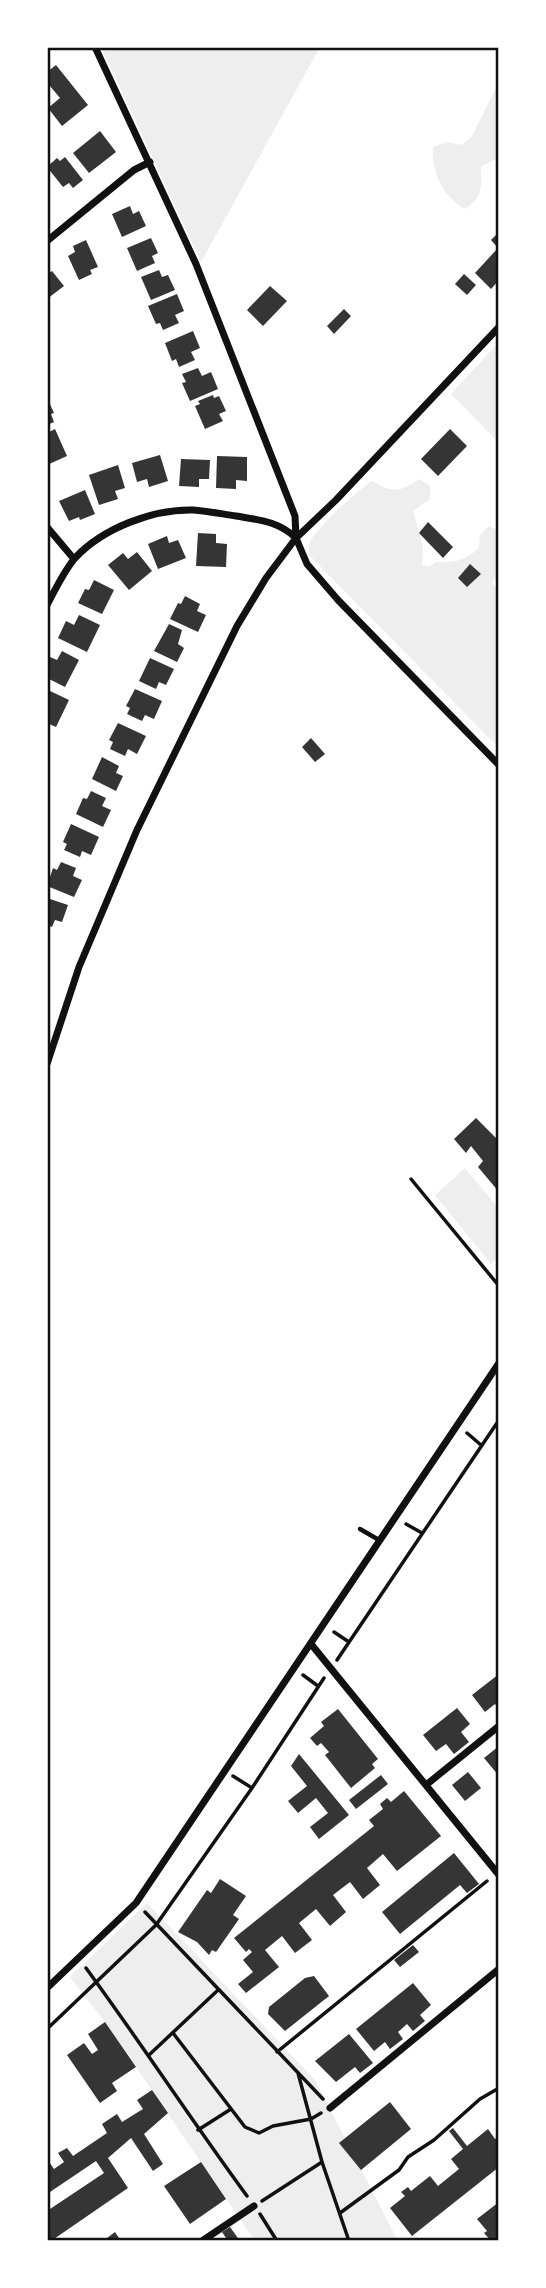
<svg xmlns="http://www.w3.org/2000/svg" width="546" height="2288" font-family="Ubuntu,sans-serif">
<rect width="100%" height="100%" fill="#fff"/>
<path fill="#eee" d="M101,47H320L201,262Z
M499,82V158L481,166C481,188 484,196 465,209C443,197 431,171 433,147L447,142L462,145L472,136Z
M499,342V443L451,394Z
M419,479L430,486V499L413,511L423,547L422,565L430,567L435,562C454,563 465,561 479,548L480,535L489,526L499,531V575L492,582L499,592V748L308,554C309,552 309,543 310,542C316,528 358,490 372,481C392,493 399,493 419,479Z
M465,1168L499,1209V1257L491,1264L435,1195Z
M147,1903L315,2080L398,2241H255L105,2022L70,1977Z"/>
<path fill="#353535" d="M56,65L88,105L62,126L48,108L60,98L50,86L47,88V72Z
M100,131L116,152L89,173L73,153Z
M65,157L83,180L73,188L69,183L63,187L47,167L57,158L60,161Z
M130,206L133,214L139,211L146,226L122,237L112,214Z
M499,232V280L491,289L475,273L498,248L491,240Z
M151,238L158,253L152,256L155,263L137,271L127,248Z
M86,240L98,267L90,270L92,274L79,280L68,256L75,252L73,246Z
M159,270L162,277L168,275L175,290L151,300L141,277Z
M52,271L64,286L47,299V274Z
M464,274L476,285L467,295L455,284Z
M270,286L287,301L263,326L247,310Z
M177,294L184,311L175,315L179,323L163,330L160,323L156,324L148,306Z
M344,309L351,316L334,334L327,326Z
M193,331L200,348L191,352L195,360L179,367L176,359L172,361L165,343Z
M198,368L202,376L211,372L218,389L190,401L182,383L186,382L182,374Z
M213,395L214,398L219,396L226,411L219,414L223,421L205,429L195,406L200,404L198,401Z
M47,402H49L54,413L51,414L54,422L47,425Z
M55,429L67,456L47,465V433Z
M450,429L467,446L438,476L421,459Z
M160,455L168,481L149,487L147,479L137,482L132,463Z
M217,456L247,457V481L236,480V489L216,488Z
M181,459L210,460L209,479H199V487L179,486Z
M118,465L125,488L115,491L118,499L99,505L89,475Z
M85,490L95,514L80,520L79,517L69,521L59,501Z
M428,522L453,547L443,558L419,533Z
M198,533L216,534V543L227,544L226,567L196,566Z
M167,536L169,543L178,540L186,558L158,569L148,544Z
M137,552L152,571L129,590L108,565L123,553L128,559Z
M470,564L481,574L467,587L458,578Z
M94,580L114,590L102,614L78,603L85,589L89,590Z
M185,596L200,604L197,611L206,615L198,632L170,619L178,603L181,604Z
M79,615L100,625L87,652L58,638L66,621L74,625Z
M169,624L182,630L178,644L184,648L177,662L154,651Z
M62,651L79,660L65,687L47,678V662L50,657L57,660Z
M150,658L174,669L166,685L159,682L156,689L139,681Z
M135,689L162,701L154,719L145,715L142,721L127,714L130,708L126,706Z
M48,690L69,700L56,727L47,723Z
M118,723L146,736L137,754L128,749L125,756L110,749L113,742L109,740Z
M311,738L325,754L315,762L302,747Z
M102,757L119,766L116,773L123,776L116,791L92,779Z
M91,791L106,798L102,806L111,810L103,827L76,814L83,798L87,799Z
M71,824L99,837L91,855L82,851L80,857L64,850L67,844L63,842Z
M61,862L76,868L73,876L82,880L74,897L47,886L53,868L57,870Z
M47,898L68,905L62,922L55,920L52,927L47,925Z
M476,1118L499,1141V1192L478,1167L483,1161L471,1146L466,1153L454,1139Z
M499,1674V1709L495,1704L485,1712L472,1695Z
M457,1708L470,1724L461,1732L469,1742L454,1754L446,1744L436,1751L423,1735Z
M338,1709L378,1759L372,1764L375,1768L351,1788L325,1755L329,1752L321,1743L317,1746L310,1738L324,1726L321,1722Z
M499,1746V1776L484,1758Z
M299,1754L349,1815L319,1839L310,1827L328,1813L316,1798L298,1813L288,1801L307,1786L291,1766Z
M468,1772L481,1788L465,1801L452,1785Z
M381,1775L388,1784L356,1809L349,1800Z
M404,1791L441,1836L397,1871L383,1854L367,1868L380,1885L363,1899L350,1882L333,1895L346,1912L330,1926L316,1909L299,1923L312,1940L295,1953L282,1936L265,1950L279,1967L246,1993L238,1984L253,1972L243,1960L252,1952L249,1949L246,1952L234,1938L374,1826L369,1820L383,1809L380,1804L387,1798L391,1802Z
M454,1853L479,1884L467,1893L460,1885L400,1934L382,1912Z
M220,1879L246,1896L233,1915L239,1919L216,1952L212,1950L209,1955L197,1942L178,1932L207,1890L211,1893Z
M413,1945L419,1952L400,1967L394,1960Z
M314,1976L329,1996L285,2031L268,2014L269,2007L305,1978Z
M413,1983L431,2005L420,2015L425,2021L413,2031L407,2024L398,2032L403,2039L390,2049L385,2042L374,2051L356,2029Z
M105,2022L136,2067L112,2083L117,2091L100,2103L67,2055L84,2043L92,2054L98,2050L88,2034Z
M349,2034L373,2063L360,2073L355,2067L336,2082L315,2061Z
M152,2090L168,2113L144,2134L163,2164L153,2171L131,2138L108,2158L128,2188L51,2241H47V2211L104,2173L96,2161L47,2194V2159L54,2169L64,2162L58,2153L67,2148L73,2156L107,2133L102,2124L117,2114L122,2122L143,2109L137,2100Z
M390,2102L411,2129L361,2170L339,2143Z
M453,2128L467,2146L488,2129L495,2139L499,2136V2167L412,2236L390,2208L405,2196L401,2192L408,2187L411,2191L430,2176L438,2186L459,2169L451,2159L463,2149L449,2131Z
M201,2162L226,2199L190,2224L164,2186Z
M499,2202V2237L491,2241L484,2233L487,2231L477,2219Z
M230,2227L240,2241H228L222,2232Z
M115,2232L121,2241H103Z"/>
<g fill="none" stroke-linecap="round" stroke-linejoin="round">
<path stroke="#111" stroke-width="3.5" d="M411,1179L499,1286
M467,1433L481,1445
M406,1524L422,1533
M334,1632L349,1642
M337,1660L499,1420
M303,1675L318,1686
M233,1776L252,1788
M145,1912L323,2099
M86,1968C141,2043 192,2121 247,2196
M47,2029L156,1925L252,1788L324,1678
M173,2033L245,2127L259,2133L273,2126L311,2119L321,2113
M277,2052L487,1881
M149,2055L218,1990
M298,2073L322,2162L349,2241
M198,2130L231,2109
M262,2201L322,2162
M340,2213L399,2170L408,2157L434,2140L480,2099L499,2088
M260,2214L277,2241"/>
<path stroke="#111" stroke-width="4.5" d="M360,1529L379,1540"/>
<path stroke="#111" stroke-width="7" d="M95,47L196,264L295,516L296,538L307,564L338,600L499,765
M47,241L134,170L150,162
M47,527L74,559
M47,605C55,590 64,571 75,558C103,528 153,509 193,510C207,511 222,514 236,516C259,520 278,521 296,538
M47,1064L79,967L137,830L237,626L266,578L296,538L336,500L499,327
M311,1644L499,1875
M426,1785L499,1726
M47,1988L136,1903L499,1363
M330,2108L499,1969
M202,2241L254,2206"/>
</g>
<rect width="546" height="2288" fill="none" stroke="#ffffff" stroke-width="98"/>
<rect x="49" y="49" width="448" height="2190" fill="none" stroke="#111" stroke-width="2.5"/>
</svg>
